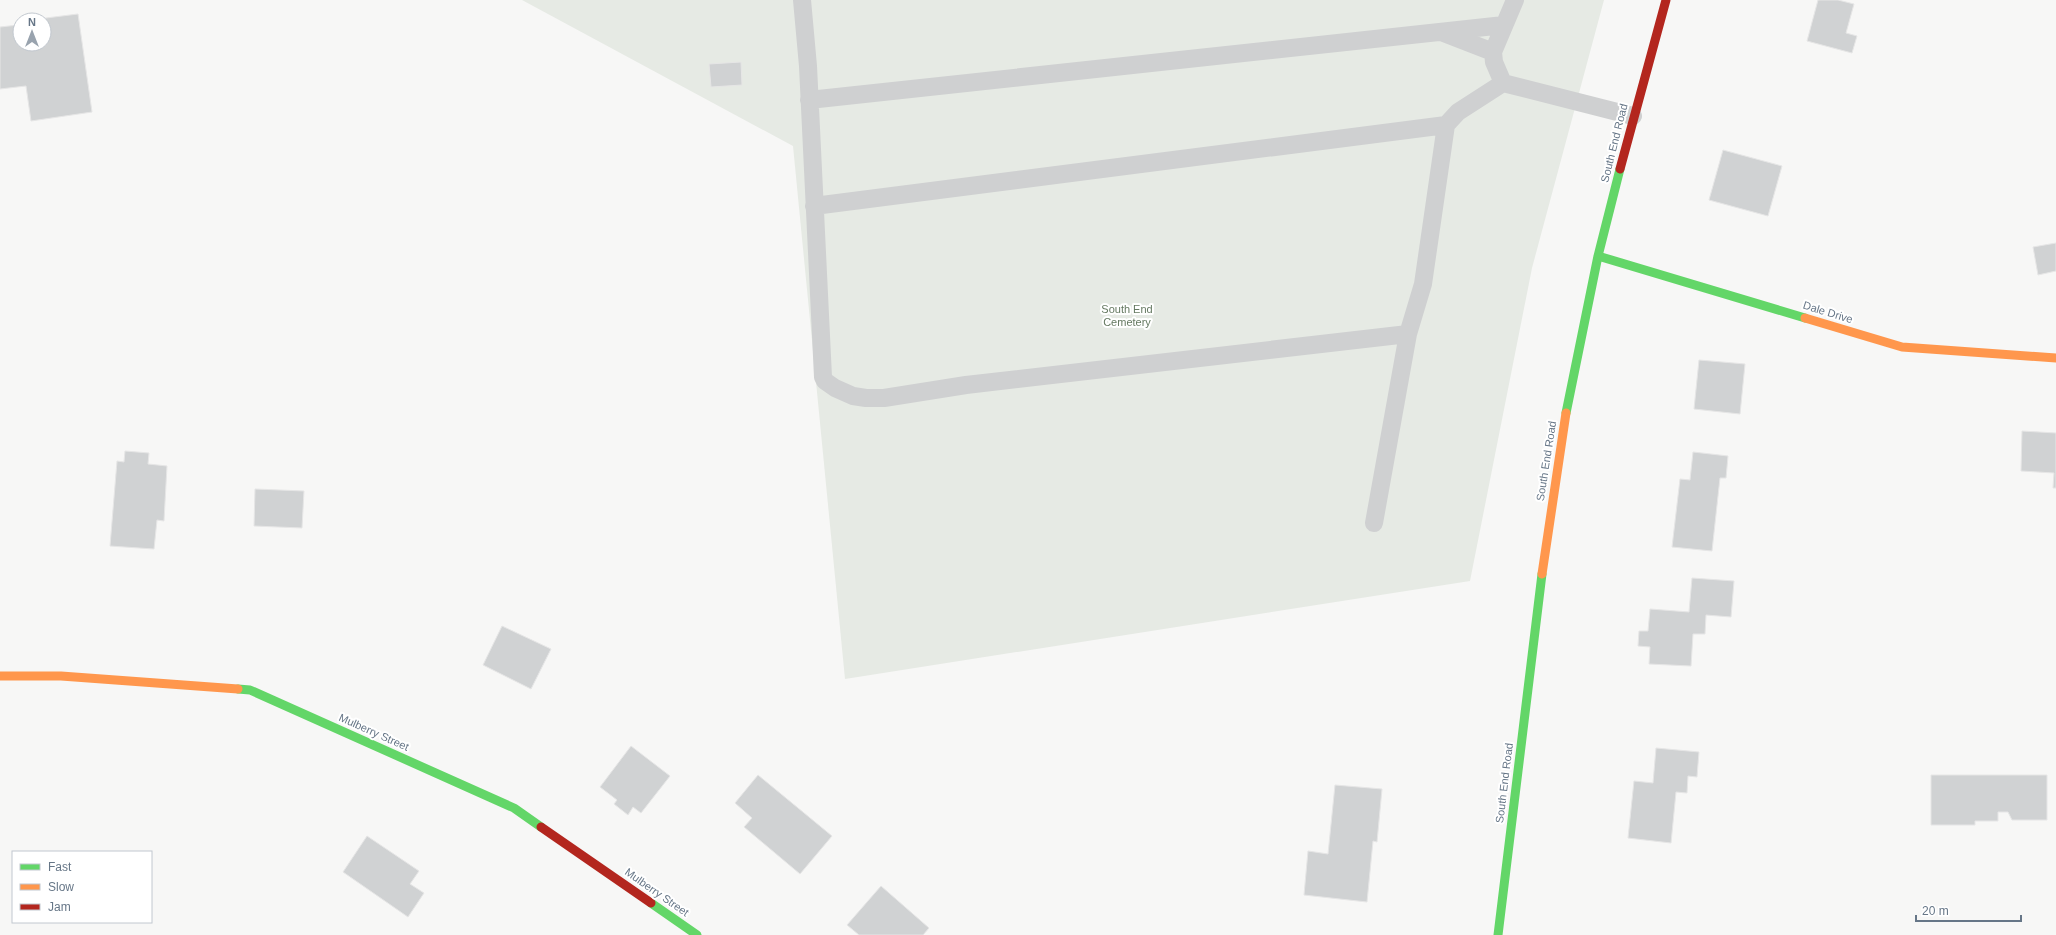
<svg xmlns="http://www.w3.org/2000/svg" width="2056" height="935" font-family="Arial,sans-serif">
<rect width="100%" height="100%" fill="#f7f7f6"/>
<path fill="#e6eae4" d="M522,0H1604L1532,268L1470,581L845,679L793,146Z"/>
<path fill="#d0d2d3" stroke="#e6e6e6" d="M1818,0H1838L1854,4L1846,33L1857,36L1852,53L1807,41Z
M78,14L92,112L31,121L26,86L0,89V27L18,25V22L20,21V44H44V20H30Z
M741,62L742,85L711,87L709,64Z
M1723,150L1782,166L1768,216L1709,200Z
M2056,243V271L2038,275L2033,247Z
M1699,360L1745,364L1740,414L1694,409Z
M2022,431L2056,433V488H2053L2054,473L2021,471Z
M125,451L149,453L148,464L167,466L164,521L157,520L154,549L110,546L117,461L124,462Z
M1693,452L1728,456L1726,478H1720L1712,551L1672,547L1680,479L1690,480Z
M255,489L304,491L302,528L254,526Z
M1692,578L1734,581L1731,617L1706,615L1705,634H1693L1691,666L1649,664L1650,647L1638,646L1639,631H1648L1650,609L1689,612Z
M502,626L551,649L531,689L483,665Z
M631,746L670,776L641,813L633,807L628,815L614,804L617,800L600,787Z
M1656,748L1699,752L1697,777L1688,776L1687,793L1676,792L1671,843L1628,838L1634,781L1653,783Z
M758,775L832,836L800,874L744,827L752,818L735,803Z
M1931,775H2047V820H2012L2008,812H1998V821H1975V825H1931Z
M1335,785L1382,789L1377,842L1373,841L1367,902L1304,895L1308,851L1328,854Z
M367,836L419,871L410,884L424,893L408,917L343,872Z
M881,886L929,928L923,935H859L847,925Z"/>
<g fill="none" stroke-linecap="round" stroke-linejoin="round">
<path stroke="#cfd0d1" stroke-width="18" d="M802,0L808,66L823,377L825,381L835,388L853,396L866,398H884L966,385L1408,334L1423,284L1446,125L1458,112L1503,83L1633,116
M1444,33L1493,52
M1503,83L1494,62L1493,52L1515,0
M809,100L1504,25
M814,206L1446,125
M1374,523L1408,334"/>
<path stroke="#63d668" stroke-width="9" d="M1598,256L1805,318
M1566,413L1598,256L1620,169
M238,689L250,690L514,808L541,827
M651,903L697,935
M1498,935L1542,574"/>
<path stroke="#ff974d" stroke-width="9" d="M1805,318L1902,347L2056,358
M1542,574L1566,413
M0,676H61L238,689"/>
<path stroke="#b3261e" stroke-width="9" d="M1620,169L1666,0
M541,827L651,903"/>
</g>
<g text-anchor="middle" dominant-baseline="central" stroke-width="4" stroke-linejoin="round" paint-order="stroke">
<g font-size="11" fill="#667687" stroke="#fff">
<text transform="translate(1614 143) rotate(-76)">South End Road</text>
<text transform="translate(1828 312) rotate(17)">Dale Drive</text>
<text transform="translate(1546 461) rotate(-81)">South End Road</text>
<text transform="translate(374 732) rotate(24)">Mulberry Street</text>
<text transform="translate(1504 783) rotate(-83)">South End Road</text>
<text transform="translate(657 892) rotate(35)">Mulberry Street</text>
</g>
<g font-size="11" fill="#657961" stroke="#fff">
<text x="1127" y="309">South End<tspan x="1127" dy="13">Cemetery</tspan></text>
</g>
</g>
<rect x="12" y="851" width="140" height="72" fill="#ffffff" stroke="#c2c8cf"/>
<rect x="20" y="864" width="20" height="6" fill="#63d668" stroke="#c2c8cf"/>
<text x="48" y="871" font-size="12" fill="#667687">Fast</text>
<rect x="20" y="884" width="20" height="6" fill="#ff974d" stroke="#c2c8cf"/>
<text x="48" y="891" font-size="12" fill="#667687">Slow</text>
<rect x="20" y="904" width="20" height="6" fill="#b3261e" stroke="#c2c8cf"/>
<text x="48" y="911" font-size="12" fill="#667687">Jam</text>
<g transform="translate(32 32)"><circle r="19" fill="#ffffff" stroke="#c2c8cf"/>
<path d="M0-3L7 15L0 10L-7 15Z" fill="#99a3ae"/>
<text y="-6" font-size="11" font-weight="bold" text-anchor="middle" fill="#667687">N</text>
</g>
<path d="M1916 915v6h105v-6" fill="none" stroke="#667687" stroke-width="2"/>
<text x="1922" y="915" font-size="12" fill="#667687" stroke="#ffffff" stroke-width="3" paint-order="stroke">20 m</text>
</svg>
